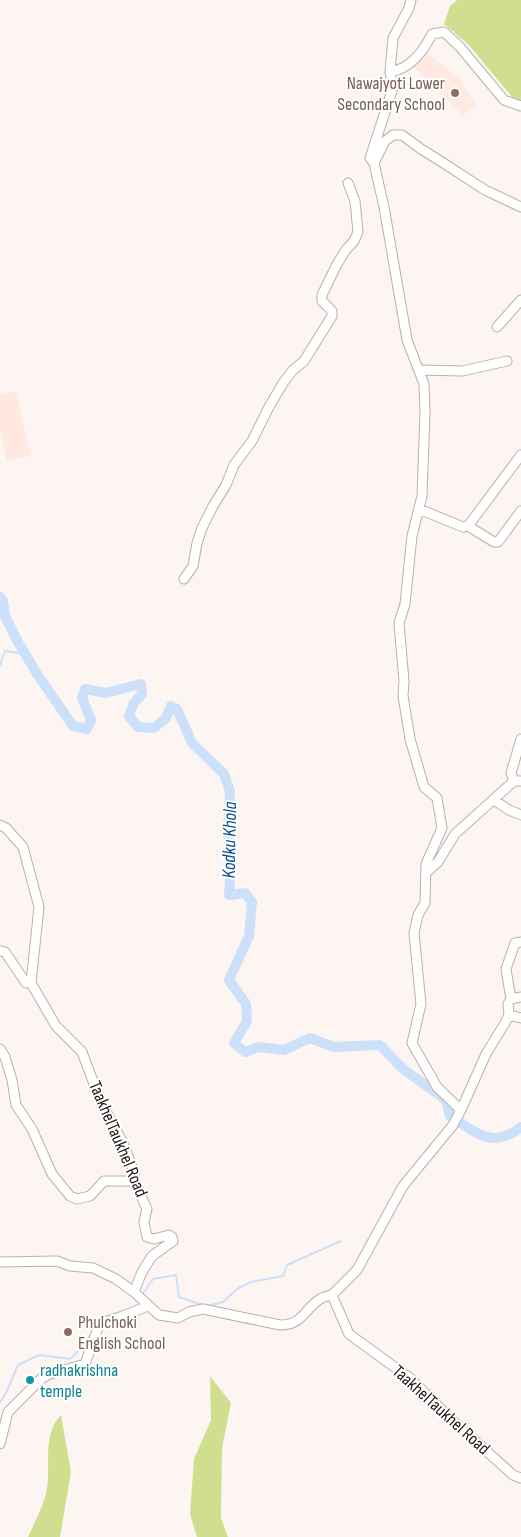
<svg xmlns="http://www.w3.org/2000/svg" width="521" height="1537" font-family="'Sofia Sans Condensed',sans-serif">
<rect width="100%" height="100%" fill="#fdf5f2"/>
<path fill="#ffe9e1" d="M428,53L461,81L476,105L463,115L414,67Z
M16,391L31,456L7,461L0,430V394Z"/>
<path fill="#d0df8f" d="M457,0H521V101L513,98L468,44L444,24L450,6Z
M210,1376L231,1403L222,1448L221,1518L228,1537H197L190,1514L194,1459L211,1420Z
M61,1415L71,1472L60,1537H28C34,1524 42,1508 46,1494C52,1469 41,1435 61,1415Z"/>
<g fill="none" stroke-linecap="round" stroke-linejoin="round">
<path stroke="#cce0fa" stroke-width="2" d="M0,665L5,651L25,654
M142,1295L153,1279L176,1275L179,1297L203,1305
M208,1306L223,1302L237,1289L251,1282L283,1276L287,1265L341,1241
M0,1402L7,1391L18,1365L39,1355L70,1359L84,1345L93,1331"/>
<path stroke="#cce0fa" stroke-width="10" d="M0,597L3,601L5,616L18,642L37,674L73,726L87,729L91,720L82,698L85,689L106,693L141,684L142,694L134,703L129,716L138,727L154,728L166,718L171,706L177,709L192,743L224,774L230,791L228,833L231,864L229,895L245,893L252,902L249,936L229,980L246,1004L247,1021L234,1043L245,1052L259,1047L284,1050L310,1038L334,1047L380,1045L402,1068L446,1100L450,1116C475,1132 493,1150 521,1127"/>
<g stroke="#bbafaa" stroke-width="11">
<path id="minor" d="M390,72C410,69 424,50 432,34L444,32L460,47L504,100L521,106
M374,163L385,141L393,135H402L421,149L445,164L485,190L521,207
M497,327L521,300
M419,370L462,371L507,361
M419,509L463,527L468,526L521,455
M468,526L494,542H498L521,511
M184,579L193,566L197,543L202,528L213,506L226,485L234,465L252,441L269,407L283,383L293,370L304,361L332,316V311L322,301V295L336,266L345,251L354,241L358,232L355,201L348,183
M514,781L511,773L521,739
M494,800L509,810L521,815
M0,825L6,828L23,847L39,907L31,983L56,1026L82,1052L100,1100L123,1143L134,1172V1181L147,1209L144,1222L147,1237L154,1239L169,1235L172,1237L173,1241L152,1256L142,1272L134,1292
M426,873L438,862L455,834L514,781H521
M0,951L5,952L26,983H31
M511,999L506,969L515,943L521,942
M509,1015L521,1018
M0,1049L5,1057L12,1080L16,1105L32,1129L52,1174L70,1196L77,1199L90,1196L104,1181H134
M461,1110L486,1054L505,1023L509,1015L508,1004L511,999L521,997
M0,1262L57,1261L70,1266L93,1268L116,1279L134,1292L159,1315L178,1318L189,1312L203,1309L280,1325C303,1325 304,1309 320,1299C323,1297 328,1296 332,1295L349,1334L411,1379L450,1418L513,1475L521,1478
M332,1295L357,1270L403,1186L453,1125L461,1110L437,1087L412,1043L421,1004L414,933L418,915L425,903L426,864L442,828L437,798L424,787L410,739L403,696L404,681L399,623L405,604L412,536L422,496L425,413L424,384L407,340L384,207L374,163L370,158L393,88L390,72L393,38L409,8L411,0
M0,1444L8,1412L42,1378L50,1374L85,1364L99,1325L104,1322L120,1317L148,1306"/>
</g>
<use href="#minor" stroke="#fff" stroke-width="9"/>
</g>
<g fill="#8d6e63" stroke="#fff" stroke-width="2">
<circle cx="455" cy="93" r="5"/>
<circle cx="68" cy="1332" r="5"/>
</g>
<circle fill="#0f9aa8" stroke="#fff" stroke-width="2" cx="30" cy="1380" r="5"/>
<g text-anchor="middle" dominant-baseline="central" stroke-width="4" stroke-linejoin="round" paint-order="stroke">
<g font-size="18" fill="#785e54" stroke="#fff" text-anchor="end">
<text x="445" y="83">Nawajyoti Lower<tspan x="445" dy="21">Secondary School</tspan></text>
<text x="78" y="1322" text-anchor="start">Phulchoki<tspan x="78" dy="21">English School</tspan></text>
</g>
<g font-size="18" fill="#1e1917" stroke="#fff">
<text transform="translate(118 1139) rotate(67)">TaakhelTaukhel Road</text>
<text transform="translate(441 1410) rotate(42)">TaakhelTaukhel Road</text>
</g>
<g font-size="18" fill="#0d838f" stroke="#fff" text-anchor="start">
<text x="40" y="1370">radhakrishna<tspan x="40" dy="21">temple</tspan></text>
</g>
<g font-size="19" font-style="italic" fill="#034c95" stroke="#fff">
<text transform="translate(230 840) rotate(-89)">Kodku Khola</text>
</g>
</g>
</svg>
